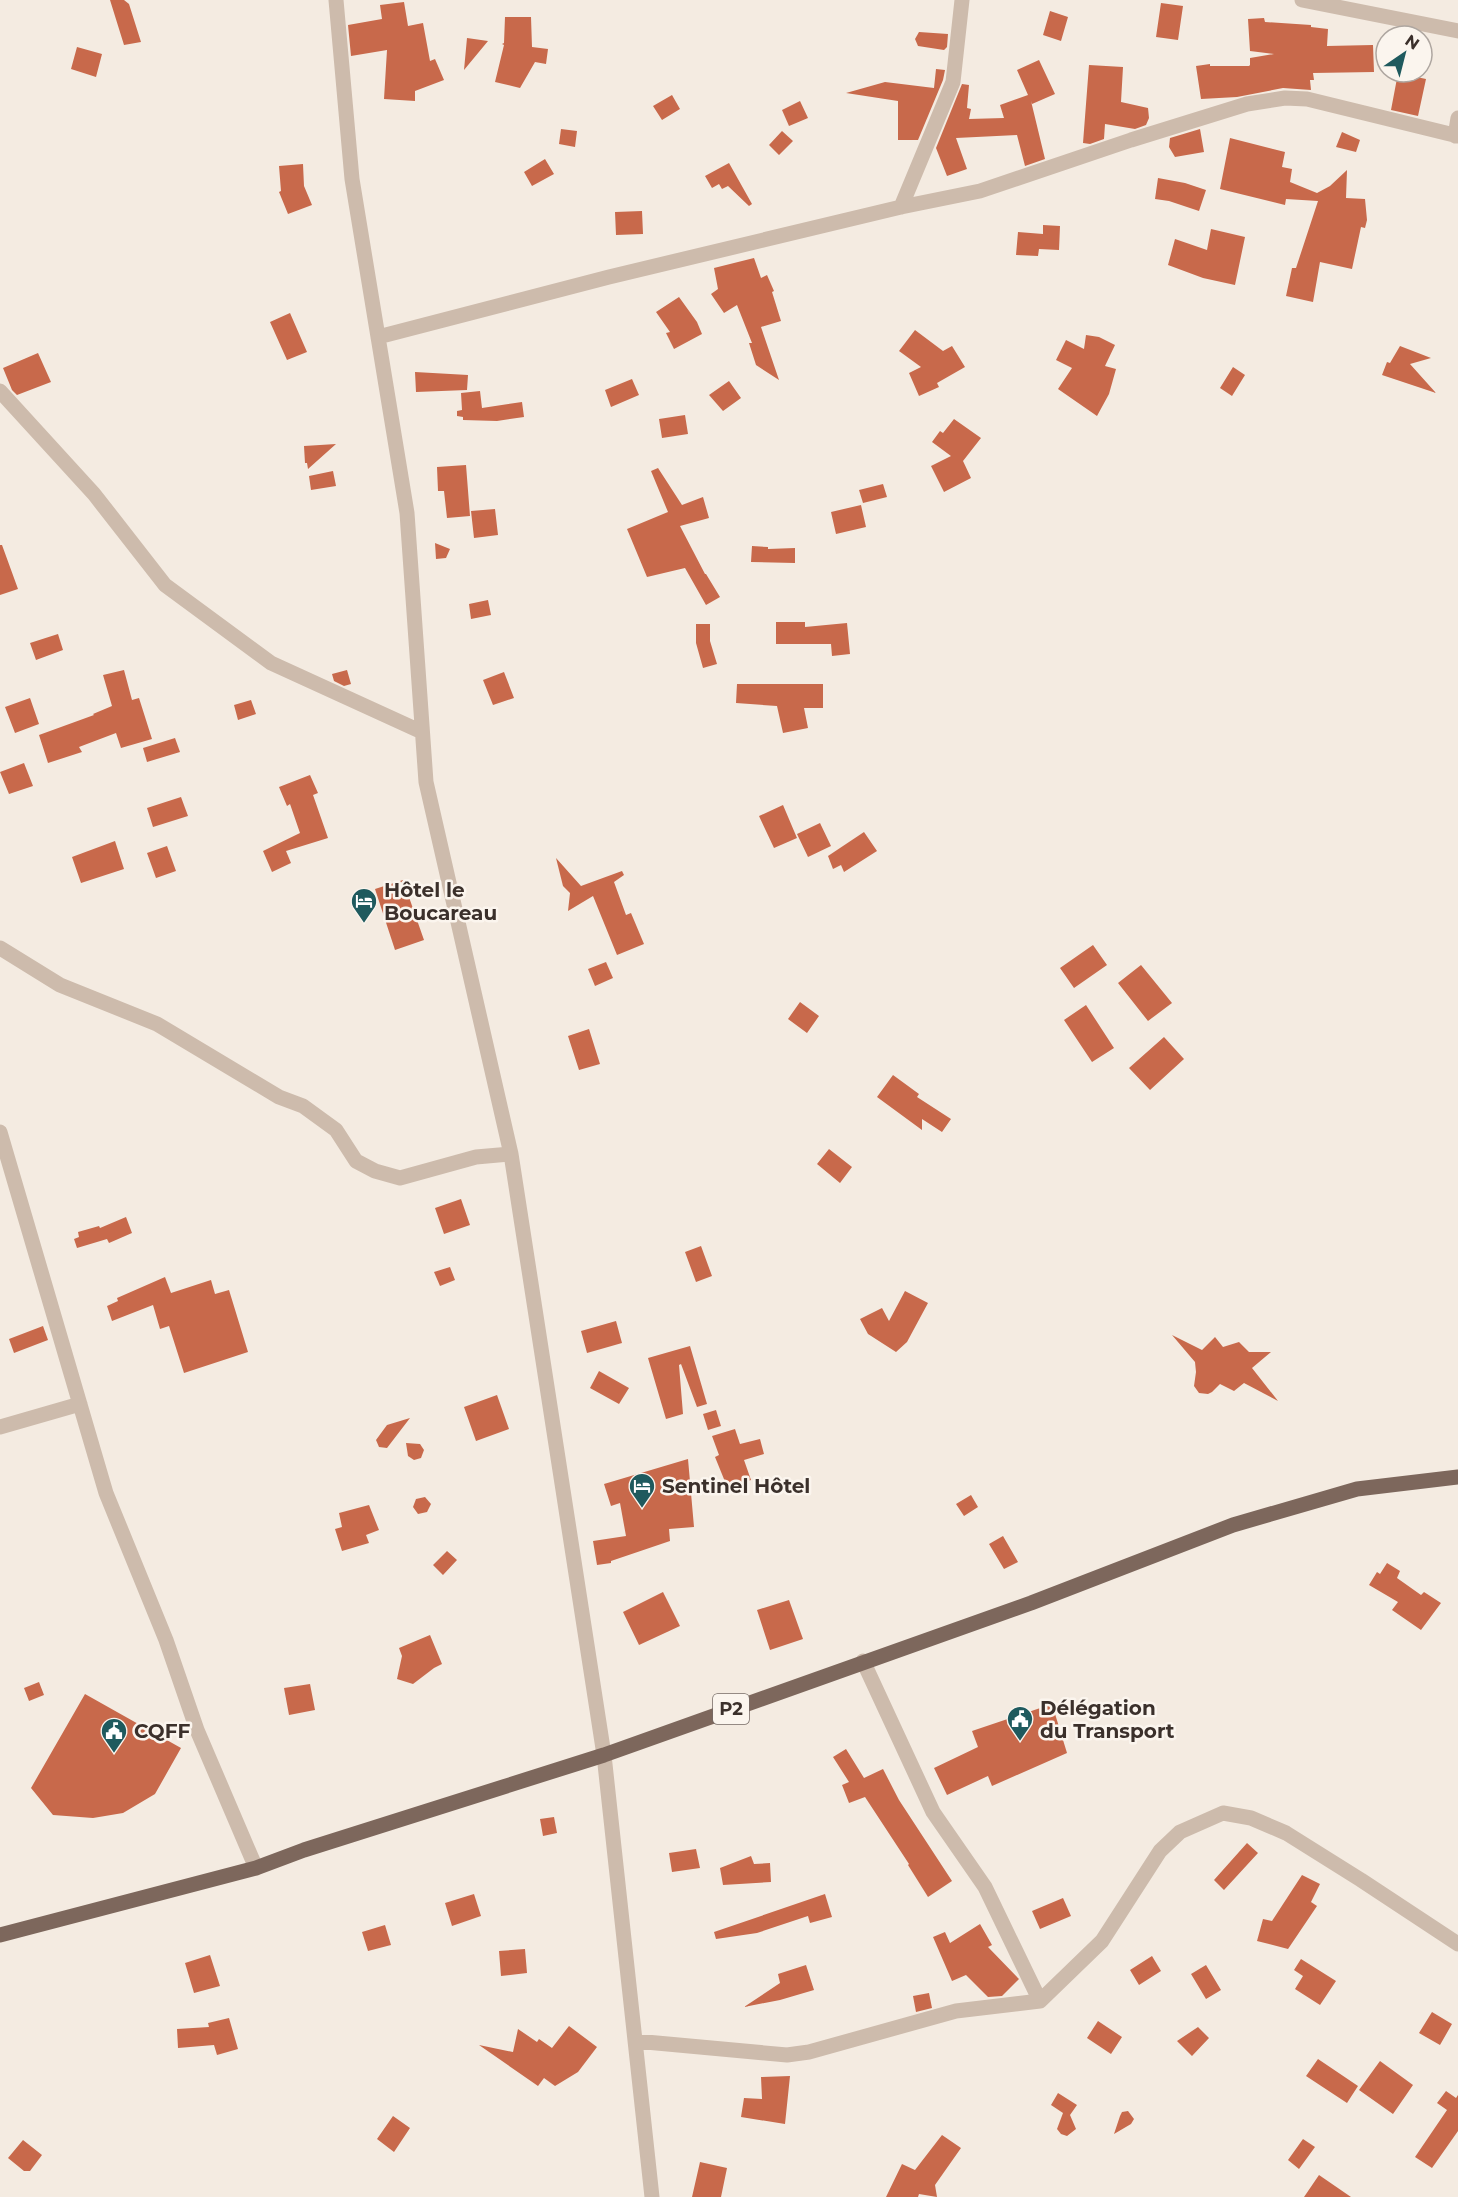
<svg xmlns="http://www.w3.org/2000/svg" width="1458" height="2197" font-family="Montserrat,sans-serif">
<rect width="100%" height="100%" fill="#f4ebe1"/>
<path fill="#c8694b" d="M110,0H124L129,4L141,42L124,45Z
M404,2L408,26L423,23L430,61L435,59L444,80L415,91V101L384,99L387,50L351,56L348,25L382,19L380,5Z
M1161,3L1183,6L1178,40L1156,37Z
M1050,11L1068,17L1061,41L1043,35Z
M505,17H531L532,47L548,49L546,64L535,62L520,88L495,82L504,45L502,44L504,43Z
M1264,18L1265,22L1311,25V27L1328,29L1327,46L1373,45L1374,72L1313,73L1314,80H1310L1311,90L1283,88L1237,97L1201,99L1196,66L1210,64V66H1249L1250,65V58L1274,54L1250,51L1248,19Z
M919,32L948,34L947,47L944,50L918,46L915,39Z
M467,38L488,41L464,70Z
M77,47L102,54L96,77L71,69Z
M1039,60L1055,94L1032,104L1031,101L1045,159L1025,166L1017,135L956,138L967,169L947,176L936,148L962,84L969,85L967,108L971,109L969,119L1004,118L1000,105L1028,95L1017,70Z
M1089,65L1123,67L1121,102L1148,108L1149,118L1146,125L1135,129L1105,124L1104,139L1090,144L1083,143Z
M936,69L945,70L943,80L918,140H898V101L846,93L885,82L934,88Z
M1398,73L1426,79L1418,116L1391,110Z
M672,95L680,109L662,120L653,106Z
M800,101L808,118L789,126L782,110Z
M561,129L577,131L575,147L559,144Z
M1200,129L1204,152L1175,157L1169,147L1170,138Z
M782,131L793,141L779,155L769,145Z
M1342,132L1360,140L1356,152L1336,147Z
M1230,138L1285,152L1282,167L1292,169L1290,182L1317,193L1330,186L1347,170L1346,198L1365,199L1367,220L1365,228L1361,227L1352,269L1320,262L1313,302L1286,296L1292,268H1296L1318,201L1286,199L1285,205L1220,189Z
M545,159L554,174L532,186L524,172Z
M729,163L752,204L749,206L728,186L722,189L719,184L712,188L705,176Z
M303,164L304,186L312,205L288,214L279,192L281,191L279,166Z
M1158,178L1185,183L1206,190L1199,211L1169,201L1155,199Z
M642,211L643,234L616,235L615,212Z
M1043,225L1060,226L1059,250L1039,249L1038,256L1016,255L1018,232L1043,234Z
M1211,229L1245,237L1235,285L1203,278L1168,265L1175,239L1207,250Z
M754,258L761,278L767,275L774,291L772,292L781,321L761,327L779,380L756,365L749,343H752L737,305L724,313L711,294L718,289L714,268Z
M679,297L697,322L702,334L674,349L666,333L670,332L656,312Z
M290,313L307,352L287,360L270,322Z
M915,330L943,351L952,346L965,367L937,383L939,387L919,396L909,373L921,367L899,351Z
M1086,335L1099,337L1115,345L1105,366L1116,369L1109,394L1097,416L1058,389L1072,368L1056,360L1066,340L1084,349Z
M1400,346L1431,358L1410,364L1436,393L1382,375L1387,362L1390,363Z
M38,353L51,382L17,395L12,390L3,368Z
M1233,367L1245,375L1232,396L1220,388Z
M415,372L468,375L467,390L416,392Z
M632,379L639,395L611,407L605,390Z
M729,381L741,398L723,411L709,395Z
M480,391L482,408L522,402L524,417L497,421L463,420V417L457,416V411L462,410L461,393Z
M685,415L688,434L662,438L659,419Z
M954,419L981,438L963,461L971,478L944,492L931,466L951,456L932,442L940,431L943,433Z
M336,444L308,469L307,463H305L304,446Z
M466,465L470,516L447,518L444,491H438L437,467Z
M658,468L682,505L703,497L709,518L680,526L705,574H706L720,597L706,605L685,568L647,577L627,529L668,512L651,471Z
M333,471L336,486L311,490L309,476Z
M883,484L887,497L863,503L859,490Z
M861,505L866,527L836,534L831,512Z
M495,509L498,535L474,538L471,511Z
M435,543L450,549L446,558L436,559Z
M0,545H2L18,589L0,595Z
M752,546L768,547V549L795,548V563L751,562Z
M488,600L491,615L471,619L469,604Z
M776,622H805V627L847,623L850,654L832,656L831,644H776Z
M696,624H710V641L717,664L703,668L696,643Z
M58,634L63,650L36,660L30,643Z
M124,670L132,700L139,698L152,739L121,748L116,733L79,747L82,752L48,763L39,735L94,715L93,714L112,706L103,675Z
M347,670L351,684L344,686L334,681L332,674Z
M504,672L514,698L493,705L483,680Z
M737,684H823V708H804L808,728L783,733L777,706L736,703Z
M30,698L39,724L15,733L5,707Z
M251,700L256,714L238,720L234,705Z
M175,738L180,752L147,762L143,748Z
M24,763L33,786L9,794L0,772Z
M310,775L318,793L313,795L328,838L286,851L291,863L272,872L263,851L300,833L290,804L287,806L279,787Z
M181,797L188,816L153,827L147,808Z
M783,805L797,838L774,848L759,816Z
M820,823L831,846L808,857L797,834Z
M864,832L877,851L844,872L841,865L833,869L828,856Z
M115,841L124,869L81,883L72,857Z
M167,846L176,871L156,878L147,853Z
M556,858L581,886L622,871L624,875L614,882L626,915L631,913L644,944L617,955L593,896L568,911L570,893L563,886Z
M403,880L424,940L395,950L375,889Z
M1093,945L1107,965L1074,988L1060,968Z
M606,962L613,978L595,986L588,969Z
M1141,965L1172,1003L1148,1021L1118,983Z
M800,1002L819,1016L807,1033L788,1019Z
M1086,1005L1114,1048L1092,1062L1064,1020Z
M589,1029L600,1064L579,1070L568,1036Z
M1164,1037L1184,1059L1150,1090L1129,1068Z
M893,1075L919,1094L917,1097L951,1119L942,1132L922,1119V1130L877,1097Z
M829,1149L852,1167L840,1183L817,1164Z
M461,1199L470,1225L444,1234L435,1208Z
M126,1217L132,1233L109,1243L107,1239L77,1248L74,1239L79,1237L78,1232L99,1226L100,1228Z
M701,1246L712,1276L696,1282L685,1252Z
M450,1267L455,1280L440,1286L434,1272Z
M165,1277L171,1293L211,1280L215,1294L229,1290L248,1352L184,1373L169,1326L160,1329L153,1305L112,1321L107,1306L118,1301L117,1298Z
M905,1291L928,1303L907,1342L896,1352L868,1334L860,1319L882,1308L889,1321Z
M616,1321L622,1343L587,1353L581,1331Z
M43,1326L48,1340L14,1353L9,1339Z
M1172,1335L1202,1350L1215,1337L1223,1347L1239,1342L1249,1352H1271L1252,1368L1278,1401L1244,1383L1234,1391L1220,1384L1212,1392L1208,1394L1199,1393L1194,1386L1196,1372L1195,1362Z
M690,1346L707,1404L697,1407L681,1364L679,1365L683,1414L666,1419L648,1358Z
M599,1371L629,1388L619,1404L590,1388Z
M497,1395L509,1429L476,1441L464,1407Z
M716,1410L721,1426L708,1430L703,1414Z
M410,1418L387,1448L379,1447L376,1440L387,1425Z
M735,1429L740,1444L760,1439L764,1454L744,1460L751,1480L728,1489L715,1457L719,1455L712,1436Z
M406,1443L420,1444L424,1450L421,1458L414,1460L408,1456Z
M688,1459L694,1527L669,1529L670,1541L611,1561V1563L597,1565L593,1541L626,1536L620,1503L611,1506L604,1484Z
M971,1495L978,1507L964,1516L956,1504Z
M425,1497L431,1504L427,1512L418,1514L413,1507L416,1499Z
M369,1505L379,1530L366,1535L369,1543L342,1551L335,1529L342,1527L339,1513Z
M1003,1536L1018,1562L1004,1569L989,1544Z
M447,1551L457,1560L443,1575L433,1565Z
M1387,1563L1400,1571L1397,1578L1421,1595L1424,1592L1441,1603L1421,1630L1392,1610L1398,1602L1369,1585L1377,1572L1380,1574Z
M663,1592L680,1626L639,1645L623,1612Z
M789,1600L803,1639L770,1650L757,1610Z
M430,1635L442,1664L434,1668L413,1684L397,1679L402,1656L399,1648Z
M39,1682L44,1695L29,1701L24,1688Z
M310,1684L315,1710L289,1715L284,1688Z
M85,1694L181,1748L155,1794L123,1813L93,1818L53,1815L31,1788Z
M1052,1704L1067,1753L992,1786L988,1776L947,1795L934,1768L978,1747L972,1731Z
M846,1749L864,1778L883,1769L899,1800L952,1881L928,1897L908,1865L909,1864L865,1797L849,1803L842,1785L849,1782L833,1757Z
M554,1817L557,1833L543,1836L540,1819Z
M1247,1843L1258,1853L1224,1890L1214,1880Z
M696,1849L700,1868L672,1872L669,1853Z
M751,1856L754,1864L770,1863L771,1882L723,1885L720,1868Z
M1302,1875L1320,1884L1311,1902L1317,1906L1288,1949L1257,1941L1263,1919L1272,1921Z
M474,1894L481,1916L452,1926L445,1903Z
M825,1894L832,1917L810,1923L808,1916L757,1933L716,1939L714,1932Z
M1063,1898L1071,1916L1040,1929L1032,1911Z
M980,1924L992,1945L988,1947L1019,1979L1002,1996L988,1997L966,1975L952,1981L933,1937L945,1932L950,1943Z
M385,1925L391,1945L368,1951L362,1932Z
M525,1949L527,1973L501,1976L499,1951Z
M210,1955L220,1986L194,1993L185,1963Z
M1152,1956L1161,1971L1139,1985L1130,1970Z
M1301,1959L1336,1981L1320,2005L1295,1989L1303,1976L1294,1970Z
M806,1965L814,1990L780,2000L744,2007L780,1983L778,1974Z
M1206,1965L1221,1990L1206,1999L1191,1974Z
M929,1993L932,2008L916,2012L913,1996Z
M1432,2012L1452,2024L1440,2045L1419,2033Z
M229,2018L238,2049L217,2055L214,2045L178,2048L177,2029L209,2027L208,2023Z
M1098,2021L1122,2037L1111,2054L1087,2038Z
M569,2026L597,2047L578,2072L555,2086L544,2078L538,2086L479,2045L513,2052L518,2029L537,2042L539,2039L552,2048Z
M1198,2027L1209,2038L1192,2056L1177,2041Z
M1318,2059L1358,2086L1347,2103L1306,2076Z
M1380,2061L1413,2085L1393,2114L1359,2090Z
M790,2076L785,2124L741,2117L744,2098L762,2099L761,2077Z
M1446,2091L1456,2098L1458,2095V2131L1432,2168L1415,2157L1447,2110L1437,2103Z
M1058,2093L1077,2105L1070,2115L1076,2129L1067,2136L1061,2134L1057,2129L1063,2113L1051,2105Z
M1128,2111L1134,2119L1131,2124L1114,2134L1120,2116L1122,2112Z
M393,2116L410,2128L394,2152L377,2139Z
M942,2135L961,2148L935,2185L937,2197L919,2194L918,2197H886L902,2164L915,2170Z
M1303,2139L1315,2147L1299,2169L1288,2160Z
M23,2140L42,2155L30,2171H24L8,2158Z
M700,2162L727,2168L721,2197H692Z
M1319,2175L1351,2197H1304Z"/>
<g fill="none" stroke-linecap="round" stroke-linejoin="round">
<path stroke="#cdbbac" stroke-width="15" d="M336,0L352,179L407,513L426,782L511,1154L604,1755L652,2197
M1302,0L1458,31
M1455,136L1458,118
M901,207L953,82L962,0
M378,337L609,277L901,207L980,191L1131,140L1247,104L1285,98L1307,99L1458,136
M0,391L94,494L165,585L271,663L422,732
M0,948L60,985L157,1024L279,1097L303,1106L336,1130L356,1161L375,1171L400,1178L476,1157L511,1154
M0,1132L106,1493L166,1640L197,1730L256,1868
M0,1427L80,1404
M863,1661L933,1812L985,1887L1040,2001
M635,2041L787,2055L809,2052L956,2011L1040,2001L1102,1941L1160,1851L1180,1832L1223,1813L1251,1818L1286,1833L1361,1880L1458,1944"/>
<path stroke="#7d675c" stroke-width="15" d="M0,1935L256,1868L304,1850L604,1755L1031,1603L1233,1525L1357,1489L1458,1477"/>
</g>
<defs>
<g id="hotel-pin" transform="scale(1.35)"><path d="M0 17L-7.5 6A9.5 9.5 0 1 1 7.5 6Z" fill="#1f5a5e" stroke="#fbf5ee"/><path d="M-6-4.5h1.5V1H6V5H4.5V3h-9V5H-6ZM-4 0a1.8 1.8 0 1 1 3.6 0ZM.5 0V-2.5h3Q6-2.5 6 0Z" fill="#fff"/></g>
<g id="civic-pin" transform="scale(1.35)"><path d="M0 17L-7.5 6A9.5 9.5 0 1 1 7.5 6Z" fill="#1f5a5e" stroke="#fbf5ee"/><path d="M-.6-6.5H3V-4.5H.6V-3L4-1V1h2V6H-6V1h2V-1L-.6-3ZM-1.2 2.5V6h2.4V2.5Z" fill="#fff"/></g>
</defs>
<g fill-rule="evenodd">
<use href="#hotel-pin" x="364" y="901"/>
<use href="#hotel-pin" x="642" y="1486"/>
<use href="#civic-pin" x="1020" y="1719"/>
<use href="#civic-pin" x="114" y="1731"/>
</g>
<g text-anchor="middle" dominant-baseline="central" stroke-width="5" stroke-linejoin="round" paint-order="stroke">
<rect fill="#fbf5ee" stroke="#756b66" stroke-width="1.5" x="713" y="1694" width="36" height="30" rx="4.5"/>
<g font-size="18" font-weight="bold" fill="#3b302b">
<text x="731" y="1709">P2</text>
</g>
<g font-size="20" font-weight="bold" fill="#3b302b" stroke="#fbf5ee" text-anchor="start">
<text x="384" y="890">Hôtel le<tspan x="384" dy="23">Boucareau</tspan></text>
<text x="662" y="1486">Sentinel Hôtel</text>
<text x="1040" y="1708">Délégation<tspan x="1040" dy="23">du Transport</tspan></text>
<text x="134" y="1731">CQFF</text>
</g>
</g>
<g transform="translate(1404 54) rotate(35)"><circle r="28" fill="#fbf5ee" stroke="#aea6a0" stroke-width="1.5"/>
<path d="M0-4.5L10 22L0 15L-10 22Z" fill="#1f5a5e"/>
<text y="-9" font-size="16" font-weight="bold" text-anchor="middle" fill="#3b302b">N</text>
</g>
</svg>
